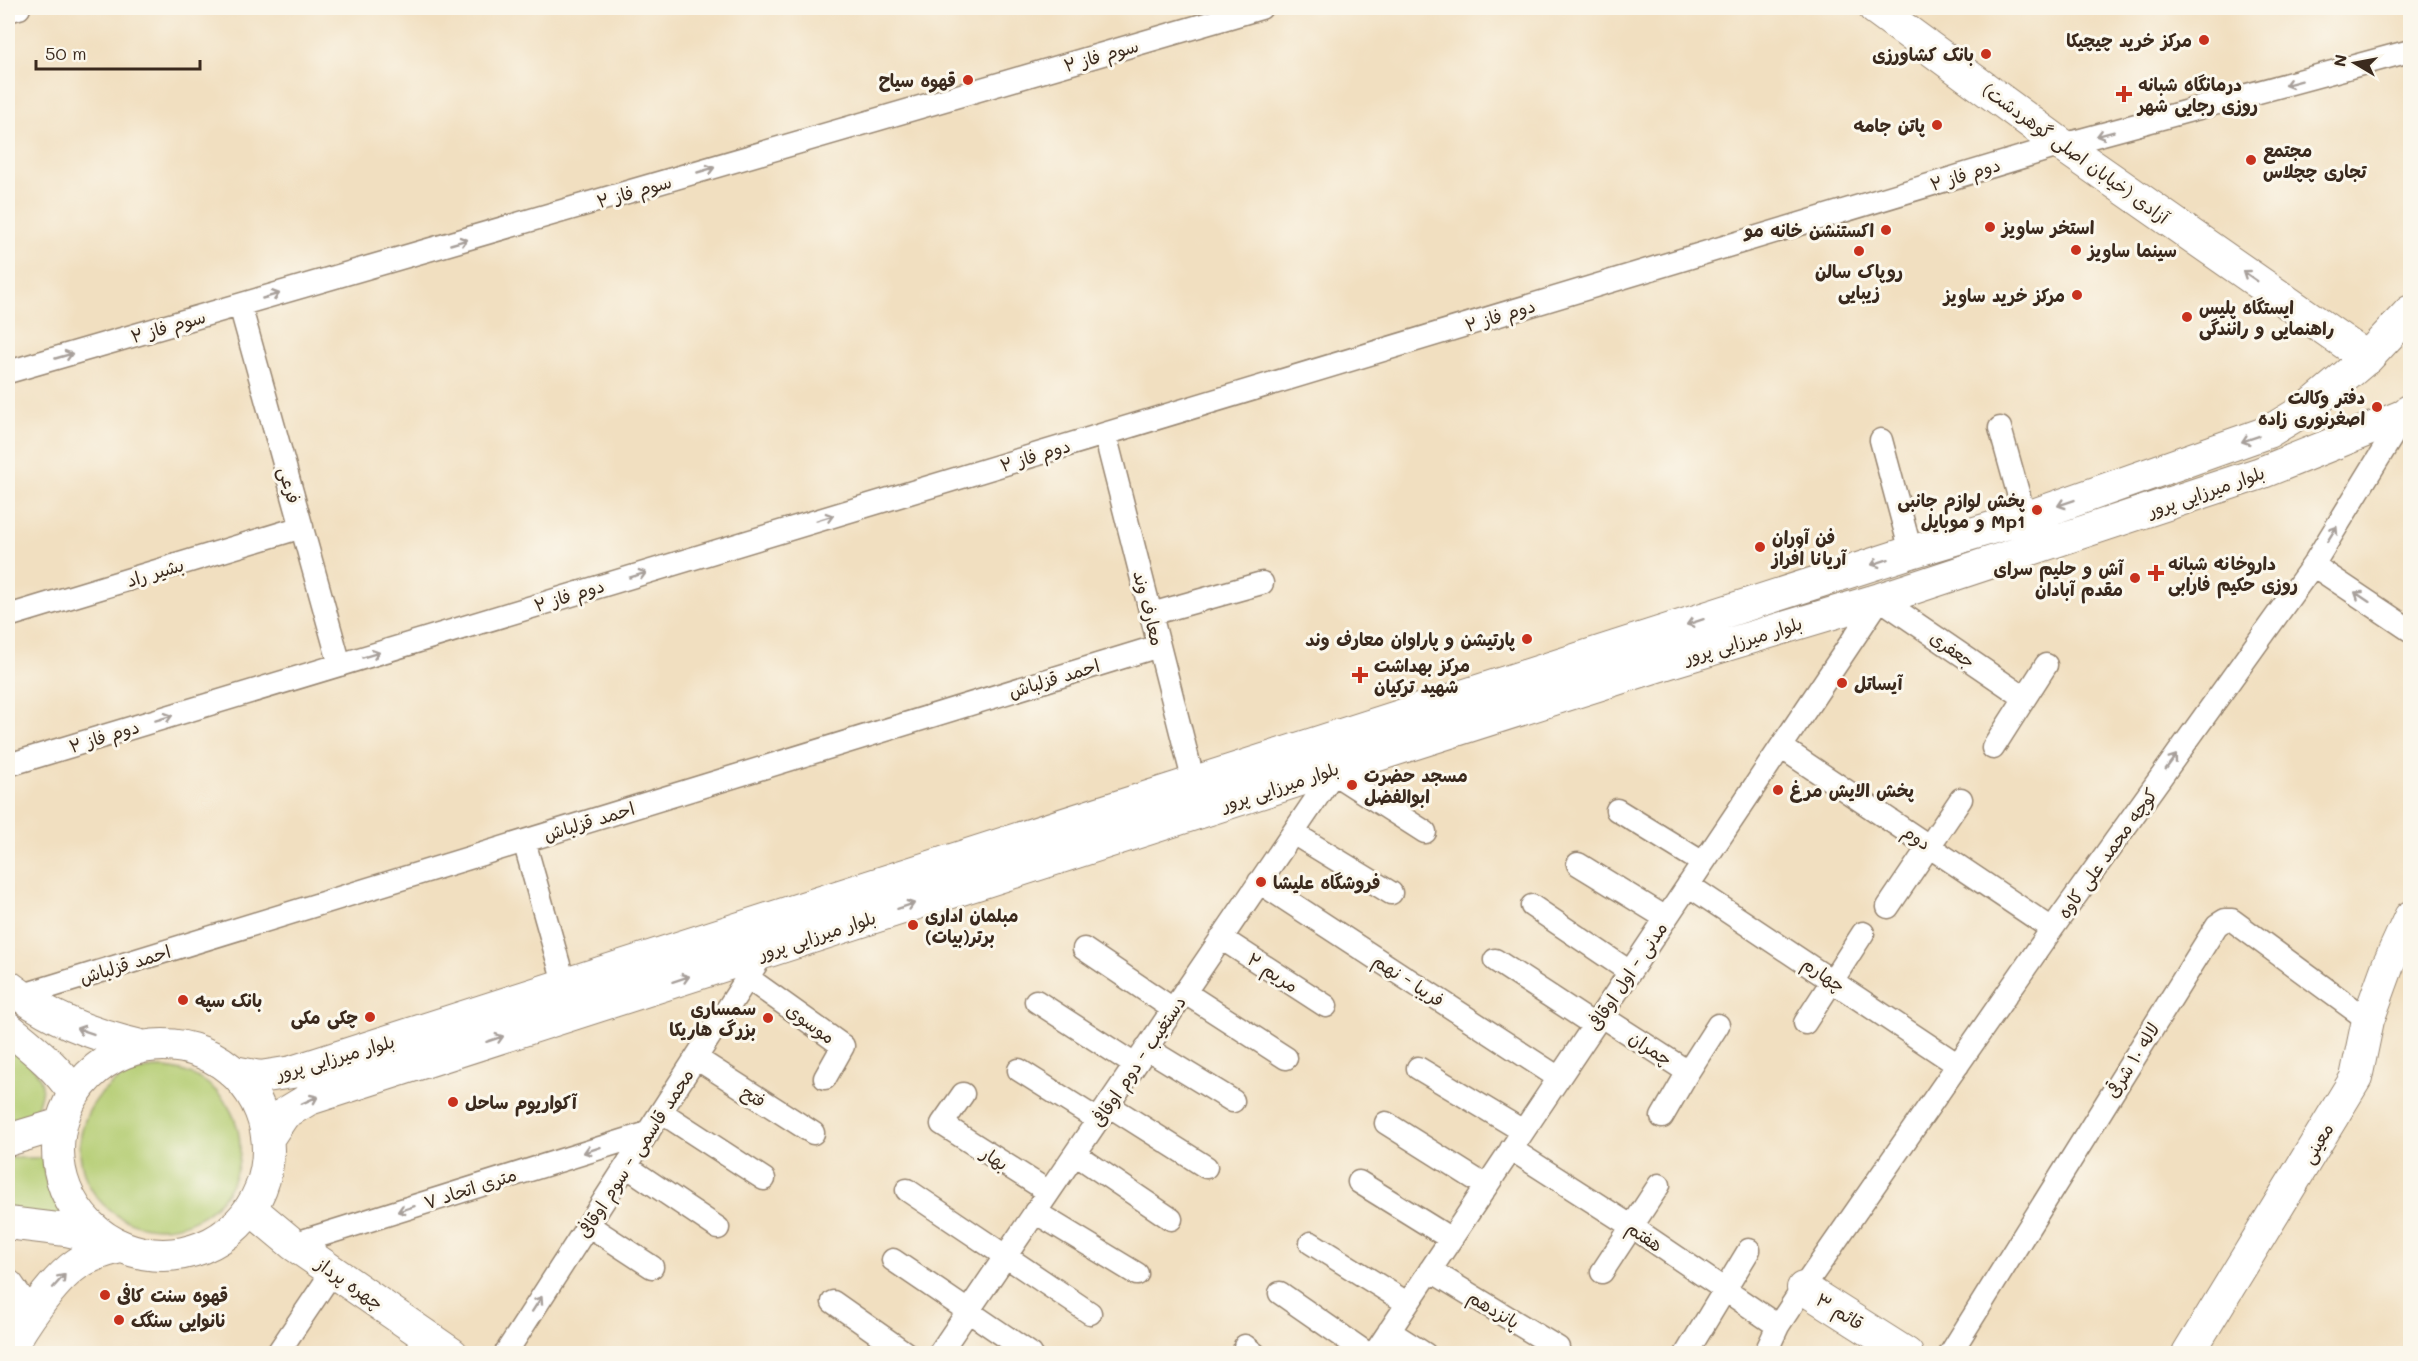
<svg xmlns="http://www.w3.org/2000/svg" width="2418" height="1361" font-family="Mali,'Playpen Sans Arabic',sans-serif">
<rect width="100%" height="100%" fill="#fbf7ec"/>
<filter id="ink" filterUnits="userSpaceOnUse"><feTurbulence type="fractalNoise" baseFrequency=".0167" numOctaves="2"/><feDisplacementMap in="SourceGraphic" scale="12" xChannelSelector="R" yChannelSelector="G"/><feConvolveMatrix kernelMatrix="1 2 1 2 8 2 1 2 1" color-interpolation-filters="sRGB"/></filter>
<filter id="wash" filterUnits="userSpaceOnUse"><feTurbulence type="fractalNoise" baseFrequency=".008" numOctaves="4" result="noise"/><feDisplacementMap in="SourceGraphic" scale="24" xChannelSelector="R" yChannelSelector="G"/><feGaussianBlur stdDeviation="1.35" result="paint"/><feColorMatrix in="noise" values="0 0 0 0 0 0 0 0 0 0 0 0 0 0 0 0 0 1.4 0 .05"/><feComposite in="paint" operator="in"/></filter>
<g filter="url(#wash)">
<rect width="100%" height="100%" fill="#f1dfc0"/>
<path fill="#b3cc71" stroke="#777b48" stroke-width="1.5" d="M8,1048C20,1056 39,1068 42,1085C43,1091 38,1103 37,1109L13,1127L8,1128Z
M80 1148a80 80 0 1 1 160 0a80 80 0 1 1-160 0Z
M8,1158H43C44,1185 51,1196 66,1218L8,1211Z"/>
</g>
<g filter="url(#ink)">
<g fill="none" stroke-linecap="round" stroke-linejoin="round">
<g stroke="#96846f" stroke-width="25">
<path id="street" d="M8,11L19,8
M240,305L340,665
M8,372L1261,8
M2000,428L2025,518
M1105,434L1194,783
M1881,440L1911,552
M2313,565L2410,630
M1151,614L1262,583
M8,616L302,527
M1781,747L2052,929
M1993,748L2046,665
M8,765L2062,145L2410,51
M1333,773L1425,832
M1617,810L1703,863
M1293,833L1391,893
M524,841L565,986
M1578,864L1666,918
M1259,882L1559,1078
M1688,885L1958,1065
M1532,906L1630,972
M1888,907L1961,799
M1221,938L1326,1006
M1084,949L1173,1009
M1495,960L1594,1025
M748,978L843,1046L825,1078
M1184,992L1286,1058
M20,996L1159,646
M1036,1001L1135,1065
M1601,1016L1688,1072L1662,1117
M1805,1023L1863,933
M1146,1048L1233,1101
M696,1058L813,1133
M1418,1068L1523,1131
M1019,1070L1098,1120
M1688,1072L1718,1025
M963,1094L942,1124L1049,1192
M1108,1105L1206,1167
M661,1112L764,1179
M1386,1123L1486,1186
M1511,1149L1631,1226L1778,1326
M1075,1154L1171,1219
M626,1166L718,1228
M1359,1182L1451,1239
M907,1190L1090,1313
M1035,1212L1137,1274
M588,1225L652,1267
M1311,1243L1407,1303
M293,1244L648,1133
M893,1260L1031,1354
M1430,1270L1558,1348
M1602,1272L1659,1185
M1280,1293L1368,1354
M833,1302L907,1354
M1389,1331L1425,1354
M1245,1346L1255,1354
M277,1354L333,1271
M505,1354L764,952
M939,1354L1337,768
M1374,1354L1880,599L2025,698
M1686,1354L1749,1250
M1765,1354L1778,1326L1803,1288L2052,929L2313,565L2405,415
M1950,1354L2217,925L2225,920H2232L2368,1020"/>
</g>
<g stroke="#96846f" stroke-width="34">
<path id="secondary" d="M8,986C50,1019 90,1034 141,1046
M8,1028C32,1048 56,1066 74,1093
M58 1150a105 105 0 1 1 210 0a105 105 0 1 1-210 0Z
M234,1072L260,1077L292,1072L1911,552L2025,518L2268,432L2309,407L2367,358
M268,1138L284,1114L309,1099L1337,768L1676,660L1880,599L2258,474L2405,415
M8,1140L61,1124
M251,1209L293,1244L452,1354
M8,1223L66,1230L104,1239
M8,1286L17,1299L22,1326
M1803,1288L1907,1354
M8,1352C22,1326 52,1281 77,1264C90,1255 104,1251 120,1247
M2188,1354L2356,1078L2368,1020L2388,965L2410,917"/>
</g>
<g stroke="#96846f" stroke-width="35">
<path id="primary" d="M1875,8L2062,145L2367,358L2410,312
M2405,415L2410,411"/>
</g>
<use href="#street" stroke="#fff" stroke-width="22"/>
<use href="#secondary" stroke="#fff" stroke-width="32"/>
<use href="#primary" stroke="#fff" stroke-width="33"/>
</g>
<defs><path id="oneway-shaft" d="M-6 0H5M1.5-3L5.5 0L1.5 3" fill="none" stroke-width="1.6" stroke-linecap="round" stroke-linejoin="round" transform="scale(1.5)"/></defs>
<g stroke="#a79f9a">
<use href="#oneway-shaft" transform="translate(2293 83) rotate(165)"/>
<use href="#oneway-shaft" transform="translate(2105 134) rotate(165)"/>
<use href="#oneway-shaft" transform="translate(706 170) rotate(-16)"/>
<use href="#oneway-shaft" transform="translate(459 242) rotate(-16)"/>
<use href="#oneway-shaft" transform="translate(2250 276) rotate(-145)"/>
<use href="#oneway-shaft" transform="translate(271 296) rotate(-16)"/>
<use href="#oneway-shaft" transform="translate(64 356) rotate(-16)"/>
<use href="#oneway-shaft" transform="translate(2250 439) rotate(161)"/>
<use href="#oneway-shaft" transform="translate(2066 503) rotate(161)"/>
<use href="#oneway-shaft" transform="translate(825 518) rotate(-17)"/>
<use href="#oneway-shaft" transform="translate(2332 534) rotate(-58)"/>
<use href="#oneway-shaft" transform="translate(1880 562) rotate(162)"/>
<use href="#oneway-shaft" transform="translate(638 575) rotate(-17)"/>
<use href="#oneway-shaft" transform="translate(2362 597) rotate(-146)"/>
<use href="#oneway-shaft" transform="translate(1695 622) rotate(162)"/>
<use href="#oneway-shaft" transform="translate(371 655) rotate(-17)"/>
<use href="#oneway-shaft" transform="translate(164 718) rotate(-17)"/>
<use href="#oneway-shaft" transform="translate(2171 762) rotate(-54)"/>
<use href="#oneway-shaft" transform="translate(906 906) rotate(-18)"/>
<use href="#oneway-shaft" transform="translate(681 979) rotate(-18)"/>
<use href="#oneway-shaft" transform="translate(85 1031) rotate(-161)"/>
<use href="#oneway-shaft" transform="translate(495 1039) rotate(-18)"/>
<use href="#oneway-shaft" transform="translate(310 1100) rotate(-24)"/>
<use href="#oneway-shaft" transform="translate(592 1150) rotate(162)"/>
<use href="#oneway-shaft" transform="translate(406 1209) rotate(162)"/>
<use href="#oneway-shaft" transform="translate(59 1281) rotate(-48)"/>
<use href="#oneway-shaft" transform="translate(537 1304) rotate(-57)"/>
</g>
</g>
<g fill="#c8321e" stroke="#fbf7ec" stroke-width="2">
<circle cx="2204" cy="40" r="6"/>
<circle cx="1986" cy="54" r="6"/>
<circle cx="968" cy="80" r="6"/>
<path d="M2121 85h6v6h6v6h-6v6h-6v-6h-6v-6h6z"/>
<circle cx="1937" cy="125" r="6"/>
<circle cx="2251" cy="160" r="6"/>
<circle cx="1990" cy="227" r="6"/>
<circle cx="1886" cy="230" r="6"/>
<circle cx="2076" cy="250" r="6"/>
<circle cx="1859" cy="251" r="6"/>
<circle cx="2077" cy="295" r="6"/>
<circle cx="2187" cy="317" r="6"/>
<circle cx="2377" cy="407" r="6"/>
<circle cx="2037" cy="510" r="6"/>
<circle cx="1760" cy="547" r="6"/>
<path d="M2153 564h6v6h6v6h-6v6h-6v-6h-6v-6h6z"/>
<circle cx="2135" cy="578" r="6"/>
<circle cx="1527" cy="639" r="6"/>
<path d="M1357 666h6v6h6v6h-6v6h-6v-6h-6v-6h6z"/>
<circle cx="1842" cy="683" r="6"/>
<circle cx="1352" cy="785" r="6"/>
<circle cx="1778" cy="790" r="6"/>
<circle cx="1261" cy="882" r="6"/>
<circle cx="913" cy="925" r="6"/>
<circle cx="183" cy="1000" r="6"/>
<circle cx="370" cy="1017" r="6"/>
<circle cx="768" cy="1018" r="6"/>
<circle cx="453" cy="1102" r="6"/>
<circle cx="105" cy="1295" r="6"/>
<circle cx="119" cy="1320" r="6"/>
</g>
<g text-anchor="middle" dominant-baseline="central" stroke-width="6" stroke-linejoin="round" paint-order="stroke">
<g font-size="18" font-weight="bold" fill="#3b2a1e" stroke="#fbf7ec" text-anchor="start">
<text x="2192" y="40" text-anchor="end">مرکز خرید چیچیکا</text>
<text x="1974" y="54" text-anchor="end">بانک کشاورزی</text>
<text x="956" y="80" text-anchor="end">قهوه سیاح</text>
<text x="2138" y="84">درمانگاه شبانه<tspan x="2138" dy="21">روزی رجایی شهر</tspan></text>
<text x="1925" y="125" text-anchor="end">پاتن جامه</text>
<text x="2263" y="150">مجتمع<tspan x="2263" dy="21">تجاری چچلاس</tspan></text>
<text x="2002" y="227">استخر ساویز</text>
<text x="1874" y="230" text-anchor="end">اکستنشن خانه مو</text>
<text x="2088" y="250">سینما ساویز</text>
<text x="1859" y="271" text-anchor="middle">روپاک سالن<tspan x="1859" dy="21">زیبایی</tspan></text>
<text x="2065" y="295" text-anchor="end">مرکز خرید ساویز</text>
<text x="2199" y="307">ایستگاه پلیس<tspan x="2199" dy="21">راهنمایی و رانندگی</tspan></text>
<text x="2365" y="397" text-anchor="end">دفتر وکالت<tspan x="2365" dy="21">اصغرنوری زاده</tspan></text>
<text x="2025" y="500" text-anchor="end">پخش لوازم جانبی<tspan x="2025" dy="21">و موبایل Mp1</tspan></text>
<text x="1772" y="537">فن آوران<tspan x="1772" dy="21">آریانا افراز</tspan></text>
<text x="2168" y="563">داروخانه شبانه<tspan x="2168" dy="21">روزی حکیم فارابی</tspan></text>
<text x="2123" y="568" text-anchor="end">آش و حلیم سرای<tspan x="2123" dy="21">مقدم آبادان</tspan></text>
<text x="1515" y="639" text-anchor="end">پارتیشن و پاراوان معارف وند</text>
<text x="1374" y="665">مرکز بهداشت<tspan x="1374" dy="21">شهید ترکیان</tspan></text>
<text x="1854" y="683">آیساتل</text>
<text x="1364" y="775">مسجد حضرت<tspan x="1364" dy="21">ابوالفضل</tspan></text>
<text x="1790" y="790">پخش الایش مرغ</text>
<text x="1273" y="882">فروشگاه علیشا</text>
<text x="925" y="915">مبلمان اداری<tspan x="925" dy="21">برتر(بیات)</tspan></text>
<text x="195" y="1000">بانک سپه</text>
<text x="756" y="1008" text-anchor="end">سمساری<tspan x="756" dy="21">بزرگ هاریکا</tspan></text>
<text x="358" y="1017" text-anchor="end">چکی مکی</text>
<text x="465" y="1102">آکواریوم ساحل</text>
<text x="117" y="1295">قهوه سنت کافی</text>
<text x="131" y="1320">نانوایی سنگک</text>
</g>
<g font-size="18" fill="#3b2a1e" stroke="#fbf7ec">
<text transform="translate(1101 55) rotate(-16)">سوم فاز ۲</text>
<text transform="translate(2076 153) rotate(36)">آزادی (خیابان اصلی گوهردشت)</text>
<text transform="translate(1965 174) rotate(-17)">دوم فاز ۲</text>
<text transform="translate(634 191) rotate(-16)">سوم فاز ۲</text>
<text transform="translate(1500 315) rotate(-17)">دوم فاز ۲</text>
<text transform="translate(168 326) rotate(-16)">سوم فاز ۲</text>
<text transform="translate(1035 455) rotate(-17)">دوم فاز ۲</text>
<text transform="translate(290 485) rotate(74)">فرعی</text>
<text transform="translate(2206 491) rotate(-19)">بلوار میرزایی پرور</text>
<text transform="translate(155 572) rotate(-17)">بشیر راد</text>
<text transform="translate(569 595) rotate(-17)">دوم فاز ۲</text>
<text transform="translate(1149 608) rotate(76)">معارف وند</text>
<text transform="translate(1743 640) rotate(-17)">بلوار میرزایی پرور</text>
<text transform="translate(1953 649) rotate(35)">جعفری</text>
<text transform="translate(1054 678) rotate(-17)">احمد قزلباش</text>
<text transform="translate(104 736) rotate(-17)">دوم فاز ۲</text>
<text transform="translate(1280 786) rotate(-18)">بلوار میرزایی پرور</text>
<text transform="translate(589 821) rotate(-17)">احمد قزلباش</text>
<text transform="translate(1917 837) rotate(34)">دوم</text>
<text transform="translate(2107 853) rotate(-54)">کوچه محمد علی کاوه</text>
<text transform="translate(817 935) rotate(-18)">بلوار میرزایی پرور</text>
<text transform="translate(125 964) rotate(-17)">احمد قزلباش</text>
<text transform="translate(1273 972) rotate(33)">مریم ۲</text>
<text transform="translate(1824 974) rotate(34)">چهارم</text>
<text transform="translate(1627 976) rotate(-56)">مدنی - اول اوقافی</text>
<text transform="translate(1409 980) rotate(33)">فریبا - نهم</text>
<text transform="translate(811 1023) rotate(36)">موسوی</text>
<text transform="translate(1651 1048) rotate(33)">چمران</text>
<text transform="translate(335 1057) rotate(-16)">بلوار میرزایی پرور</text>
<text transform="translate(2132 1060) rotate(-58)">لاله ۱۰ شرقی</text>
<text transform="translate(1138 1061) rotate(-56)">دستغیب - دوم اوقافی</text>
<text transform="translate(754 1096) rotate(32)">فتح</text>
<text transform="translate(2317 1143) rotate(-59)">معینی</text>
<text transform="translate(635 1153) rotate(-57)">محمد قاسمی - سوم اوقافی</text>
<text transform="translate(995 1158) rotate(32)">بهار</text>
<text transform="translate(470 1188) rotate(-18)">۷ متری اتحاد</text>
<text transform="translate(1645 1236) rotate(34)">هفتم</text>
<text transform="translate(350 1283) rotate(35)">چهره پرداز</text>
<text transform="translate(1494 1309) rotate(31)">پانزدهم</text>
<text transform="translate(1840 1311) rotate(32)">قائم ۳</text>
</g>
</g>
<rect width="2418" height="1361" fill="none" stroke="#fbf7ec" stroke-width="30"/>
<g transform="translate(2355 63) rotate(280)" stroke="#fbf7ec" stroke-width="4.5" paint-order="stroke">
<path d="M0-4.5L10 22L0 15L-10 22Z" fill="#3b2a1e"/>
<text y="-9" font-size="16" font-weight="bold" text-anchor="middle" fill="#3b2a1e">N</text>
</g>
<path d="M36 60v9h164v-9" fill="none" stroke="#3b2a1e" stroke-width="3"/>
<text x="45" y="60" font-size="18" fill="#3b2a1e" stroke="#fbf7ec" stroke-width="4.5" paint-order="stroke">50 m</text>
</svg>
